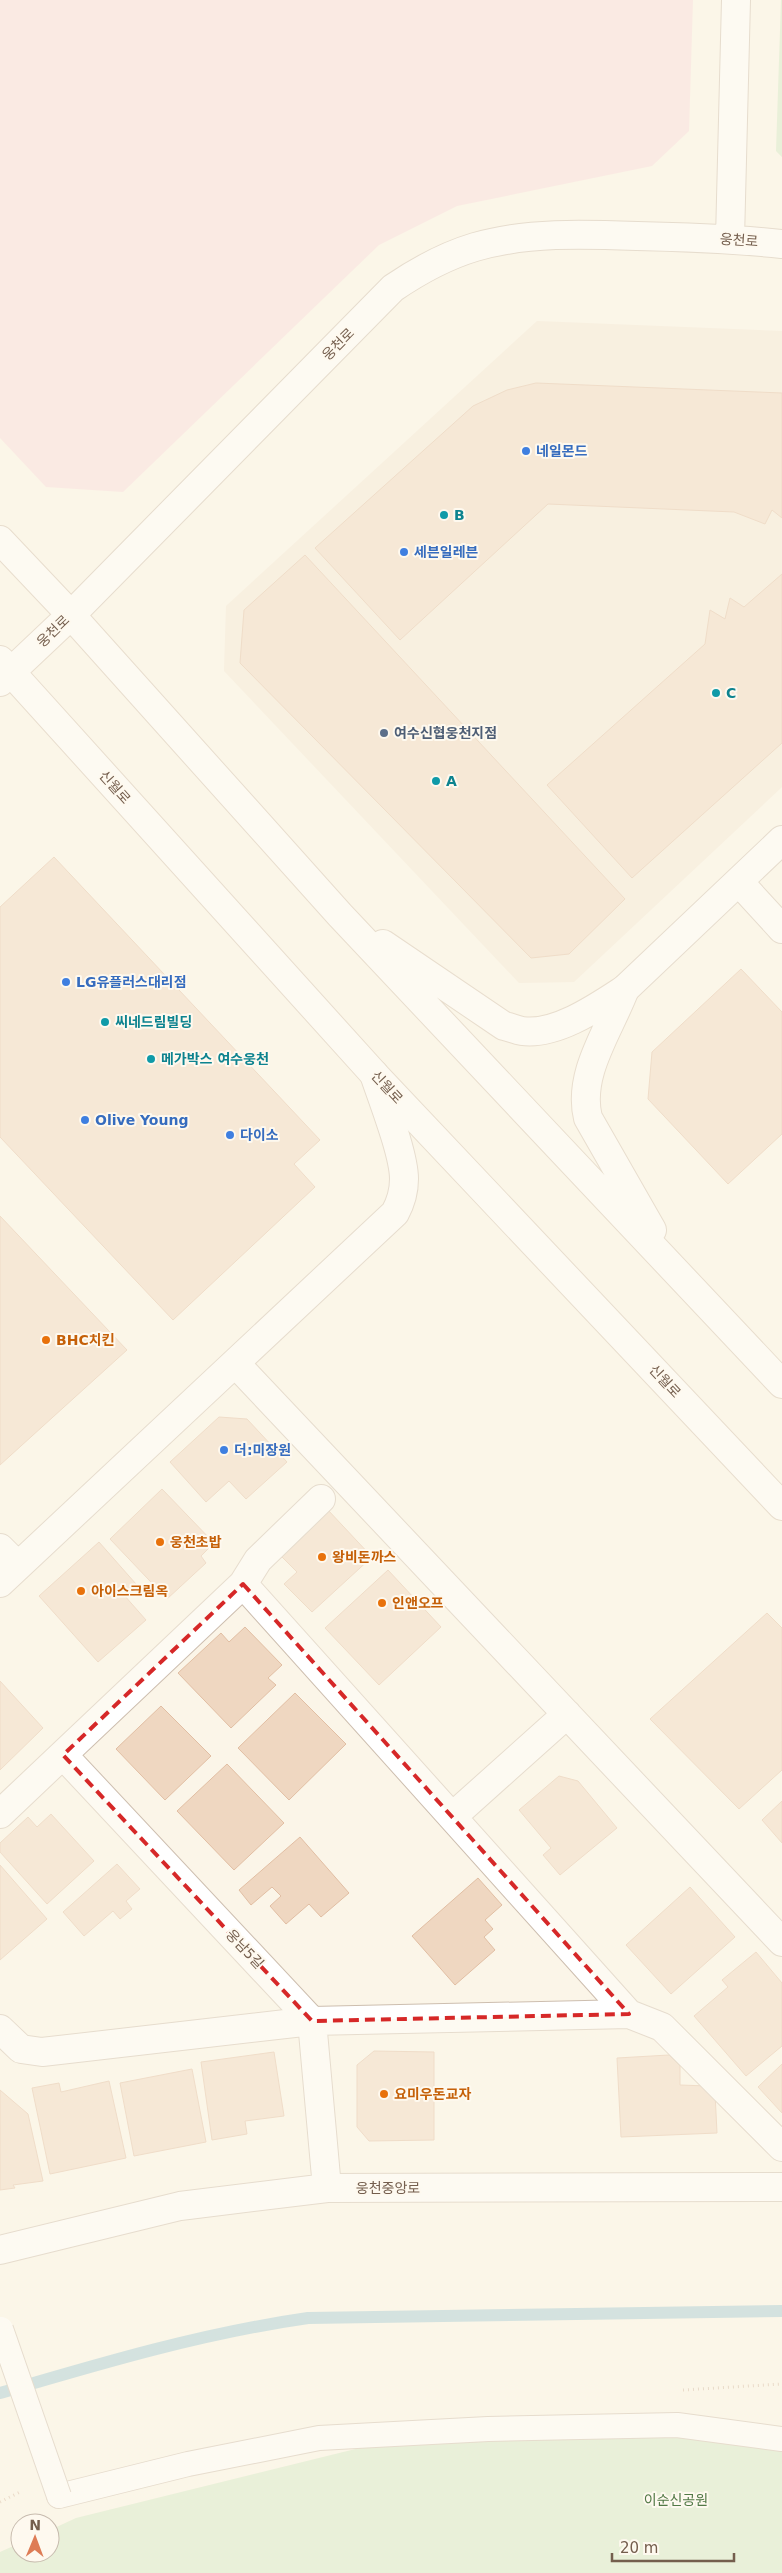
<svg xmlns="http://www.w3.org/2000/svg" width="782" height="2573" font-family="'DejaVu Sans','Noto Sans KR',sans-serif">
<rect width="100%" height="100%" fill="#fbf5e8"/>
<path fill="#f3e8d7" d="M537,321L782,331V787L574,982L519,983L224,671L226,606Z"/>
<path fill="#f9dcde" d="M0,0H693L689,131L652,166L457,206L379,245L123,492L46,487L0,438Z"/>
<path fill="#d3e9c7" d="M781,0H782V157L776,151Z
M782,2429V2573H0V2552L20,2543V2553H50V2530L76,2518L400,2438Z"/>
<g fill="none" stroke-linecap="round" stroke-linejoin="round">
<path stroke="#a4cbd5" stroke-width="12" d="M0,2393C102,2363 203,2333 308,2318L782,2311"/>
</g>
<path fill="#efd7c1" stroke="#e1bea3" d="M536,383L782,393V518L772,510L765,524L734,512L548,504L400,640L315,548L473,406L507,390Z
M305,555L625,899L569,954L531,958L240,663L244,610Z
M782,574V743L632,878L547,785L705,644L710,610L725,619L730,598L744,607Z
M54,857L320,1140L294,1164L315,1187L173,1320L0,1137V907Z
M741,969L782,1012V1134L728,1184L648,1099L652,1052Z
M0,1216L127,1350L0,1465Z
M219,1417L247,1419L287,1462L246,1499L229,1481L206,1502L170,1462Z
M162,1489L214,1543L201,1556L206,1563L167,1599L110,1539Z
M328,1510L372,1557L312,1612L284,1584L297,1572L280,1555Z
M99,1542L136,1584L124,1595L146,1620L98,1662L39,1596Z
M388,1570L441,1627L379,1685L325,1628Z
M767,1613L782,1628V1770L739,1809L650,1719Z
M245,1627L282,1665L268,1678L276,1685L231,1728L178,1673L221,1633L229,1642Z
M0,1681L43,1728L0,1770Z
M295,1693L346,1744L289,1800L238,1748Z
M161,1706L211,1756L165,1800L116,1749Z
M227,1764L284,1823L234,1870L177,1811Z
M559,1776L578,1781L617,1828L560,1875L543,1855L551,1848L519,1810Z
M782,1801V1843L762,1820Z
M51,1814L94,1861L47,1904L0,1852V1843L28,1817L37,1827Z
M300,1837L349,1893L321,1917L309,1904L286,1924L270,1906L281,1896L272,1887L251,1905L239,1890Z
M117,1864L140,1889L126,1901L132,1909L120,1919L113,1911L84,1936L63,1912Z
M0,1865L47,1919L0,1960Z
M478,1878L502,1905L485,1920L493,1929L484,1937L495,1950L455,1985L412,1936Z
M690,1887L735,1937L671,1994L626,1945Z
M756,1952L782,1983V2046L746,2076L694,2016L728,1987L722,1980Z
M374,2051L434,2052V2140L369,2141L357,2127V2065Z
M274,2052L284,2116L245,2121L247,2134L212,2140L201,2062Z
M669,2055L680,2066V2085L708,2086L715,2093L717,2133L621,2137L617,2058Z
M782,2064V2113L758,2087Z
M192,2069L206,2142L134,2156L120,2083Z
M109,2081L126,2158L50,2174L32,2088L59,2083L61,2092Z
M0,2090L28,2114L43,2181L13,2185L15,2188L0,2190Z"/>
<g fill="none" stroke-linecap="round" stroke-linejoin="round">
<g stroke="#cdbeaf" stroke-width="26">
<path id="lane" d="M59,2496L188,2464L319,2438L488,2429L677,2425L782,2439"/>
</g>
<g stroke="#cdbeaf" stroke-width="30">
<path id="street" d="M730,239L736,0
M71,615L393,288C418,271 445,256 475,247C527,232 583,234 637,236C686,237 734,239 782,244
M739,882L782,929
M625,989L782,840
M235,1363L782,1942
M0,1548L18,1566
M0,1583L395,1213C401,1202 404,1191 404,1179C404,1154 383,1101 374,1074
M243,1584L629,2014
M63,1755L312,2021L327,2188
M0,1814L243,1584L258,1560L321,1499
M452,1817L567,1714
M0,2029L21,2049L42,2052L312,2021L629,2014L662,2027L782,2147
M0,2250L180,2206L327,2188L782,2187"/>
</g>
<g stroke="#d1c0af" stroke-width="30">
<path id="secondary" d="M0,540L71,615L340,915L782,1384
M0,660L374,1074L782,1506
M0,682L71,615
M383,944L504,1026C510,1027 516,1030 522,1031C556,1036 599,1006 625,989
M625,989C609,1031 577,1074 588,1118L652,1230"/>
</g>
<path stroke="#d4baa4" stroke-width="3" stroke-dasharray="1 4" stroke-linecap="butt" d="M683,2390L782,2384
M0,2502L22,2491"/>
<use href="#lane" stroke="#fff" stroke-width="24"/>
<use href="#street" stroke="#fff" stroke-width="28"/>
<use href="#secondary" stroke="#fff" stroke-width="28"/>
<g stroke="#cdbeaf" stroke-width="26" stroke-linecap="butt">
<path id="lane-bridge" d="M1,2329L59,2496"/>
</g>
<use href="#lane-bridge" stroke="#fff" stroke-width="24"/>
</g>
<path d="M0 0H782V2573H0ZM243,1584L629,2014L312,2021L63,1755Z" fill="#fbf5e8" fill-opacity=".55" fill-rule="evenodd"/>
<path fill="none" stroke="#d62828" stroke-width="4" stroke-dasharray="10 6" stroke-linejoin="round" d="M243,1584L629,2014L312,2021L63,1755Z"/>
<g fill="#3f7fe0" stroke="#fef9ef" stroke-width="2">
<circle cx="526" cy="451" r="5"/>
<circle cx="404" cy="552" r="5"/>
<circle cx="66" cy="982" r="5"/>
<circle cx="85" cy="1120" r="5"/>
<circle cx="230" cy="1135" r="5"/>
<circle cx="224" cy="1450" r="5"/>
</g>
<g fill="#0f9aa8" stroke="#fef9ef" stroke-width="2">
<circle cx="444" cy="515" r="5"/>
<circle cx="716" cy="693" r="5"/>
<circle cx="436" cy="781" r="5"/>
<circle cx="105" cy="1022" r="5"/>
<circle cx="151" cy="1059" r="5"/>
</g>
<circle fill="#5c6f8a" stroke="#fef9ef" stroke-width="2" cx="384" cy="733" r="5"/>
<g fill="#e8710a" stroke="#fef9ef" stroke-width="2">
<circle cx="46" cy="1340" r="5"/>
<circle cx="160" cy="1542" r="5"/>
<circle cx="322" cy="1557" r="5"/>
<circle cx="81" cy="1591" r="5"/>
<circle cx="382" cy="1603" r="5"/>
<circle cx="384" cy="2094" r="5"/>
</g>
<g text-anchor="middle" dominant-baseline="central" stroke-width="4" stroke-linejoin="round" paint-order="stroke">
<g font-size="14" fill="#745e4d" stroke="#fef9ef">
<text transform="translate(739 240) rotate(4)">웅천로</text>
<text transform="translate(338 344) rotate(-45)">웅천로</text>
<text transform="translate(53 631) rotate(-44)">웅천로</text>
<text transform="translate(115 787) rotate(48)">신월로</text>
<text transform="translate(387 1087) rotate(47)">신월로</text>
<text transform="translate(665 1381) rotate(47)">신월로</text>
<text transform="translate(245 1949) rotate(47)">웅남5길</text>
<text x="388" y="2188">웅천중앙로</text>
</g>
<g font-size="14" font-weight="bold" fill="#366cbe" stroke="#fef9ef" text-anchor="start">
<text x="536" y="451">네일몬드</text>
<text x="414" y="552">세븐일레븐</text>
<text x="76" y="982">LG유플러스대리점</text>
<text x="95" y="1120">Olive Young</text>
<text x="240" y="1135">다이소</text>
<text x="234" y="1450">더:미장원</text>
</g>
<g font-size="14" font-weight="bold" fill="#0d838f" stroke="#fef9ef" text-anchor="start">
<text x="454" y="515">B</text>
<text x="726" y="693">C</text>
<text x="446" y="781">A</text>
<text x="115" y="1022">씨네드림빌딩</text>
<text x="161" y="1059">메가박스 여수웅천</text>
</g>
<g font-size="14" font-weight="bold" fill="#4e5e75" stroke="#fef9ef" text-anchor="start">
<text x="394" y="733">여수신협웅천지점</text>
</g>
<g font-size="14" font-weight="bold" fill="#c56008" stroke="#fef9ef" text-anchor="start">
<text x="56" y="1340">BHC치킨</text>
<text x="170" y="1542">웅천초밥</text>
<text x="332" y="1557">왕비돈까스</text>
<text x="91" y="1591">아이스크림옥</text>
<text x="392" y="1603">인앤오프</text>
<text x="394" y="2094">요미우돈교자</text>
</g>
<g font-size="14" fill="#527946" stroke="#fef9ef">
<text x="676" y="2500">이순신공원</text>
</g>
</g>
<g transform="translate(35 2538) rotate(1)"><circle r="24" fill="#fef9ef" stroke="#c7bbae"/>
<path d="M0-4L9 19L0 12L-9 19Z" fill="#de7c55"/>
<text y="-8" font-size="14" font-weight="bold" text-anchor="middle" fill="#745e4d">N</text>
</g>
<path d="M612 2553v8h122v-8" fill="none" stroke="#745e4d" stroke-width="2.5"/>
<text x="620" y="2553" font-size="15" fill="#745e4d" stroke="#fef9ef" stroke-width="4" paint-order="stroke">20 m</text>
</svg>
